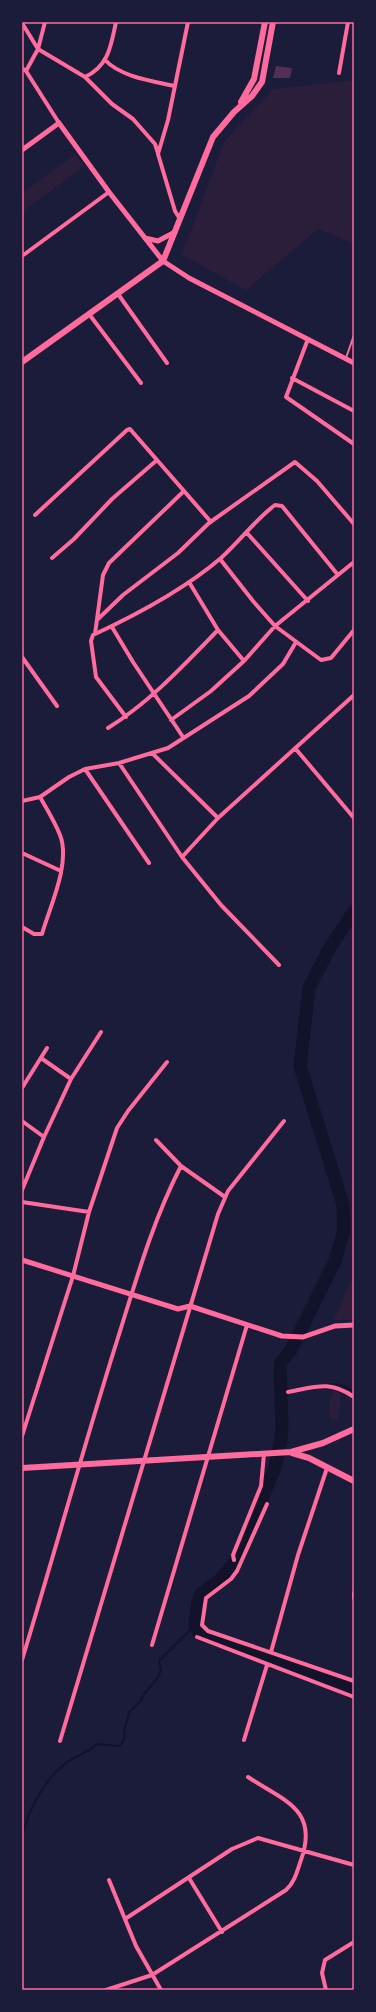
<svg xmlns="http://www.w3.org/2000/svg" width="376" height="2012" font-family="Lato,sans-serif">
<rect width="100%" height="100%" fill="#1b1b3a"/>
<path fill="#2a1e3b" d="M354,80V244L318,229L246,290L182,255L224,142L273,89Z
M75,154L84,166L22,212V193Z
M351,1281L354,1283V1320H334Z
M334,1390L341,1394L338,1420L330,1419C327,1406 330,1402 334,1390Z"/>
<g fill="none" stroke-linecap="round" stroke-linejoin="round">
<path stroke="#12122b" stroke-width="2" d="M326,1385C338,1383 344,1385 354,1392
M280,1391L290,1390
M22,1836C29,1809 44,1780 66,1763C76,1755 88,1753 97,1744L120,1746L124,1740L125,1727L130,1711L140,1702L144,1694L157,1679L161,1670L159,1661L195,1625
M22,1843V1846"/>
<path stroke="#12122b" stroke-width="13" d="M352,1689L199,1633L195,1624L198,1602L201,1594L221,1579L239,1556L275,1467L281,1439L282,1422L280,1372L281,1362L291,1350L335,1261L344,1230L343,1205L300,1066L309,988L329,949L354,911"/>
</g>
<path fill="#542f53" d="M276,66L292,68L290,78H273Z"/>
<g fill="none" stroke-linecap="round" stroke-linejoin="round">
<path stroke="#ff6b9d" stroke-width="2" d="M346,358L354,335"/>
<path stroke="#ff6b9d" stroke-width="4" d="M22,23L38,49L85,77L112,104L133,119L155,144L158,153
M105,60C121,77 152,81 175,86
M22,68L26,71L59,123
M26,71L38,49L45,22
M339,73L348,22
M85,77C109,66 111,45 116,22
M180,219L175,211L158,154L168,120L188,22
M22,256L109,192
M118,294L167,363
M89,314L141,383
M308,339L286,397L354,444
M292,378L354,411
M35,515L127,430L130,429L211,522
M247,533L308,601
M52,558L74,539L112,499L157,460
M220,559L253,601L275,626L321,660L331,658L354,630
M189,582L218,630L244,661
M97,620L123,595L178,553L209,523L295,462L317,481L354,524
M112,627L133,662L183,737
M95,634L103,575L109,563L184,491
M22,657L57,706
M126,717L96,677L91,641L93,635C134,616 186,588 221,558C239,542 257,518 275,505L282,506L338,575
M171,720L211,691L244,661L275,626L354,562
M108,728C150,702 184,665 218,630
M295,748L354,818
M152,753L218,818
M119,763L182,857L221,905L279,965
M85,769L149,863
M22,801L40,797L69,777L85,769L119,763L168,748L249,696L283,664L296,642
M22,853L61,871
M182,857L218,818L354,695
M22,927L34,934H42C50,906 71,863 60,835C55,822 47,809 40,797
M41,1058L71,1079
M22,1088L47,1048
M22,1121L44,1137
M156,1140L181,1166L225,1197
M22,1190L44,1137L71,1079L101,1032
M22,1202L89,1212
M288,1392C316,1387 329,1380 354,1397
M22,1436L73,1276L89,1212L117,1128L128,1111L167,1062
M267,1504L237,1571L231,1579L206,1598L202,1625L208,1631L354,1681
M234,1560L233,1555L261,1486L264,1454
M354,1593V1598
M197,1637L354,1697
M152,1645L247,1325
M271,1652L298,1555L327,1468
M22,1660C54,1555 83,1449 116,1344C135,1284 152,1222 181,1166
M244,1740L267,1665
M60,1741L218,1214L228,1191L284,1121
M189,1878L222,1932
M109,1880L136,1946L161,1990
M125,1919L232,1849L258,1838L354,1865
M106,1990L152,1975L286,1890C295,1882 297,1871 301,1860C319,1809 284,1801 248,1777
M326,1990L322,1973L325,1960L354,1942"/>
<path stroke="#ff6b9d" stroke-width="5" d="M22,150L59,123L109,192L163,261L189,278L354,363
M145,238L158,241L175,232
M22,1260L178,1309L190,1306L282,1336L303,1337L335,1326L354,1325"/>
<path stroke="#ff6b9d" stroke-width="6" d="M241,102L254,79L265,22
M22,362L163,261L213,137L234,112L252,96L262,82L273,22
M292,1453L309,1458L354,1481
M22,1468L291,1452L323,1443L354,1429"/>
</g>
<rect width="376" height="2012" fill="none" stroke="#1b1b3a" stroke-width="46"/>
<rect x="23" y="23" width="330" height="1966" fill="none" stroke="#ff6b9d" stroke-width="1.5"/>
</svg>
